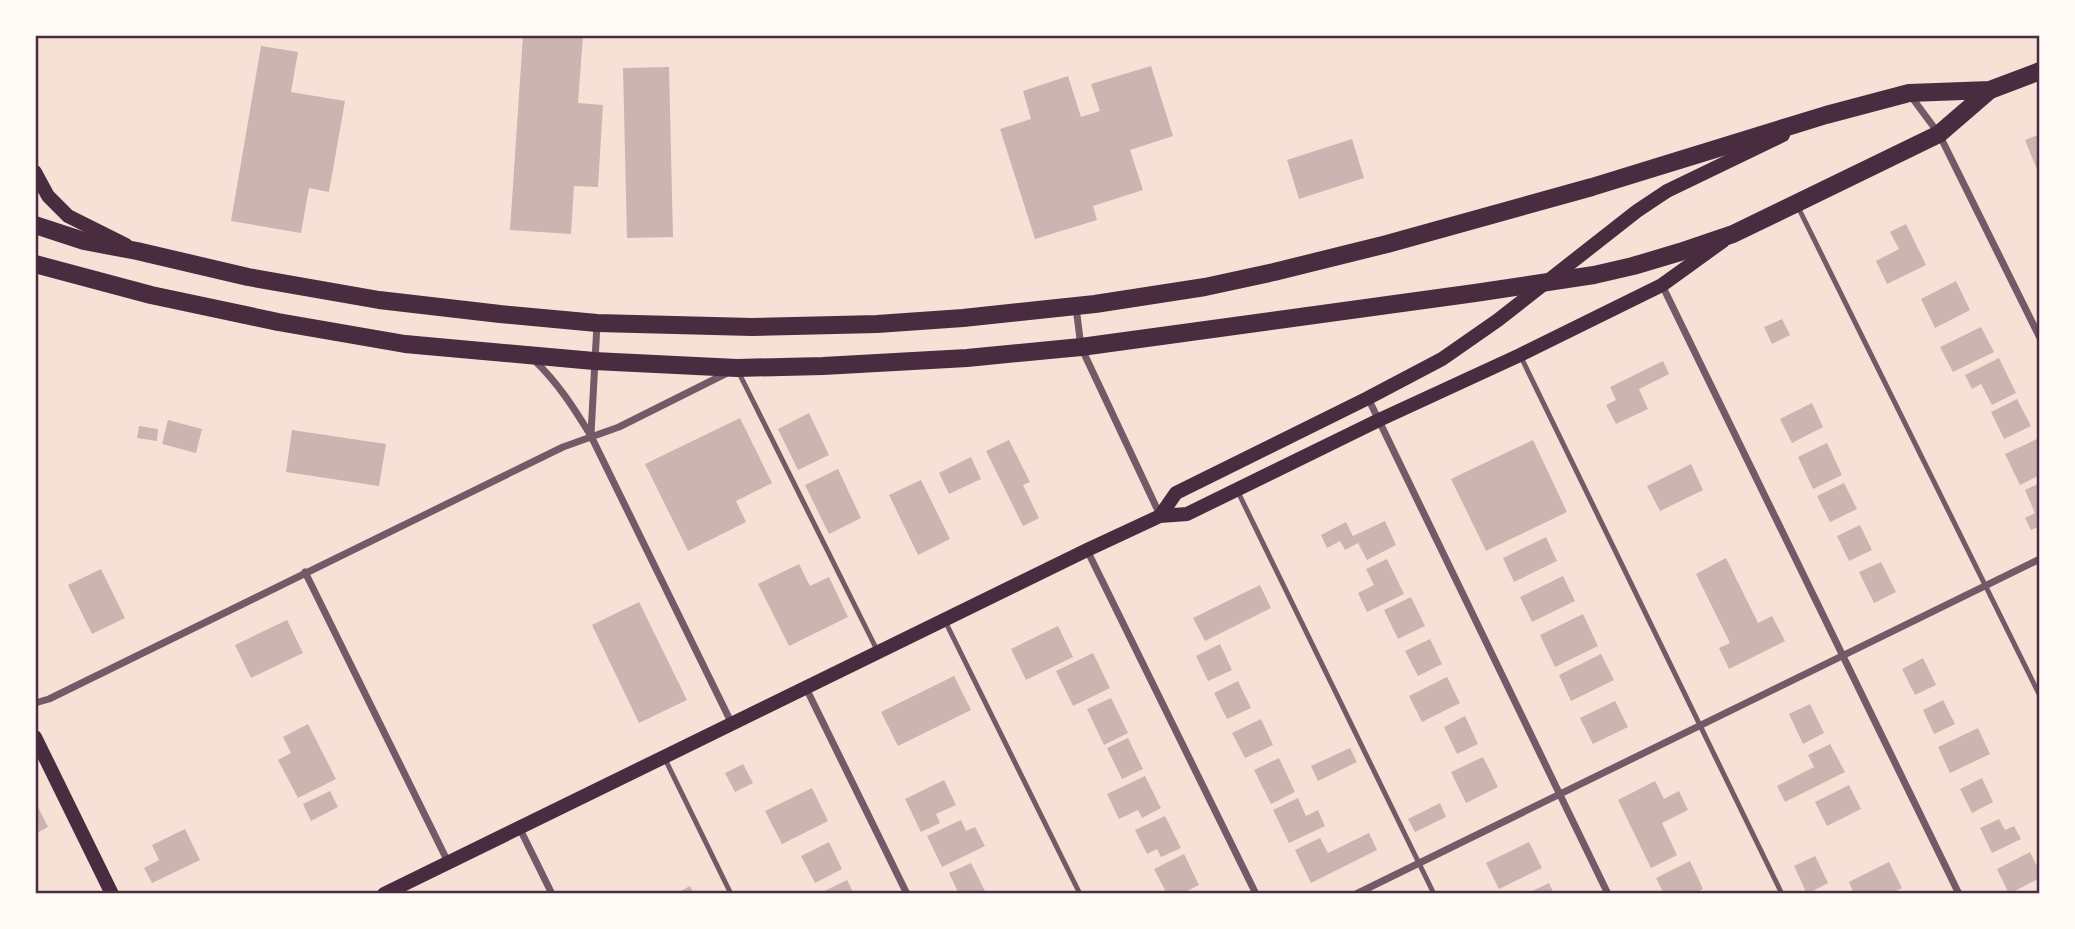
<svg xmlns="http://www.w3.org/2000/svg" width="2075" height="929" font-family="'PT Sans Narrow',sans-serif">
<rect width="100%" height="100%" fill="#f7e1d7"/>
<path fill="#ccb4b1" d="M523,35H583L578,103L603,105L598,187L574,186L571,234L510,230Z
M261,46L298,52L291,92L345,101L329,192L309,188L301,233L231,221Z
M1151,66L1173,136L1130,150L1143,190L1093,206L1097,220L1035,239L1000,129L1031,119L1023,91L1068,76L1081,117L1100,111L1091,84Z
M669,67L673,237L627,238L623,68Z
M2040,134V177L2025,140Z
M1352,139L1364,178L1299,199L1287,160Z
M1906,224L1926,265L1887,284L1876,261L1899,249L1890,232Z
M1956,281L1970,310L1935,328L1921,299Z
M1782,319L1790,335L1772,344L1764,327Z
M1981,327L1994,352L1953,372L1940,347Z
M1999,358L2016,393L1992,405L1981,384L1972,389L1965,375Z
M1663,361L1669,374L1639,389L1648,409L1616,424L1606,405L1616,400L1610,387Z
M2017,399L2031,426L2004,439L1991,412Z
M1812,403L1823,427L1792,443L1780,419Z
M809,413L829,455L798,470L778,429Z
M740,418L772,483L736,501L746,522L688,551L645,464Z
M168,420L202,429L196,453L162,444Z
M139,426L158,429L157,441L137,438Z
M292,430L386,444L379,486L286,472Z
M2037,439L2040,445V475L2020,485L2005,454Z
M1009,440L1030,482L1023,485L1039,518L1023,526L986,451Z
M1533,440L1567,512L1486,551L1451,479Z
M1827,443L1842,475L1813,489L1798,457Z
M971,457L981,479L949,494L939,473Z
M1691,464L1703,490L1660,511L1647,486Z
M838,469L861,518L829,534L805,485Z
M921,480L950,539L918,555L889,495Z
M1844,483L1857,509L1830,522L1817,496Z
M2040,483V526L2031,530L2025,518L2035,513L2025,490Z
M1385,521L1396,545L1367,560L1358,543L1345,550L1340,541L1327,548L1321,535L1346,522L1353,536Z
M1860,525L1872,550L1849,561L1837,536Z
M1546,537L1557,561L1514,582L1503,558Z
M1726,558L1758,623L1772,616L1785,641L1729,669L1719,648L1730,643L1696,574Z
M1387,559L1404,594L1367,612L1358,593L1374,585L1366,569Z
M1881,562L1896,592L1874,603L1859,572Z
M799,564L810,586L829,577L848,617L789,646L758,584Z
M101,569L125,618L92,634L68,585Z
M1563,576L1575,601L1532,622L1520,597Z
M1260,585L1271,608L1205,641L1193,618Z
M1411,597L1425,626L1398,639L1384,610Z
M639,602L687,700L639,723L592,625Z
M1583,614L1598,646L1555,667L1540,635Z
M287,620L303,653L251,678L235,645Z
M1058,626L1073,657L1026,680L1011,649Z
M1430,639L1442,664L1418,676L1405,651Z
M1220,644L1232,670L1208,681L1196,656Z
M1093,653L1110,688L1073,706L1056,671Z
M1601,654L1614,680L1571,701L1559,675Z
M1923,658L1936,685L1915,695L1902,669Z
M954,676L971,710L898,746L881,712Z
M1447,677L1460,703L1422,722L1409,696Z
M1238,681L1251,708L1227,719L1214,693Z
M1111,698L1128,733L1104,745L1087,709Z
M1943,700L1955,724L1934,734L1923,710Z
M1615,701L1628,727L1593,744L1580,718Z
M1810,704L1824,733L1803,744L1789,714Z
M1465,716L1478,744L1457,754L1444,727Z
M1261,719L1273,745L1245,758L1232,733Z
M308,724L336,779L298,798L278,760L291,753L283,737Z
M1978,728L1990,754L1950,773L1938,747Z
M1128,738L1143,769L1122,779L1107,748Z
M1830,744L1845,772L1785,802L1777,786L1814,767L1808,755Z
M1350,748L1357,762L1318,781L1311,766Z
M1483,757L1498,787L1466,803L1451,772Z
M1279,758L1295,792L1271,804L1254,770Z
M743,764L753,783L735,792L725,773Z
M1145,776L1161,808L1142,818L1138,810L1119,819L1107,794Z
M1982,778L1993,802L1972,813L1960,789Z
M944,780L956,805L936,814L940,823L921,832L905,799Z
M1655,781L1664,799L1679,791L1688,810L1662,823L1677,855L1651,868L1618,800Z
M1849,785L1861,809L1827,826L1815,802Z
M812,788L828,821L782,844L765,811Z
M330,791L338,807L311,821L303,804Z
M1298,798L1306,816L1318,810L1325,826L1289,843L1273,810Z
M35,801L48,827L35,834Z
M1440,803L1446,817L1415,832L1408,819Z
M1165,816L1181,848L1161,857L1157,849L1147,854L1135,830Z
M1999,819L2005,830L2014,826L2021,839L1992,853L1980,828Z
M961,820L966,831L975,827L985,846L942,867L927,836Z
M185,829L200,860L152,883L144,868L159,860L152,845Z
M1369,833L1377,850L1311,883L1295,850L1320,838L1328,853Z
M829,842L842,869L815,883L801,856Z
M1529,842L1542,868L1499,889L1486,863Z
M2030,852L2040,872V878L2009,894L1997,869Z
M1184,854L1199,885L1181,894H1167L1154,869Z
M1815,856L1828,883L1807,894L1794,866Z
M1690,861L1703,889L1693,894H1664L1656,878Z
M1889,862L1902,888L1890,894H1854L1849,882Z
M971,863L986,893L984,894H959L949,873Z
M847,880L854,894H818Z
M1549,883L1554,894H1526Z
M690,886L694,894H675Z"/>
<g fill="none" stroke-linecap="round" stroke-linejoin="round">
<path stroke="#755966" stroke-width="5" d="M1798,207L2040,696
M1520,355L1782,894
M739,373L878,652
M1238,492L1434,894
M945,621L1080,894
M665,759L731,894"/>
<path stroke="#755966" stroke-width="7" d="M1910,95L1939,134L2040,338
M1662,285L1959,894
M1076,307L1081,347L1160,515
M534,360C558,383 574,408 591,436L732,724
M1368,398L1608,894
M591,434L597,324
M1087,550L1256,894
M305,572L448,862
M806,688L907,894
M35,703L49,699L563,447L619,427L727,373
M519,827L552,894
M1356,894L2040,559"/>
<path stroke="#4a2c40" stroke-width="14" d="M35,172L48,196L68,216L126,245
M1160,516L1176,493L1368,398L1442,359L1498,320L1637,211L1667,191L1783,135
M35,737L112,894
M384,894L1087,550L1160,516L1187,514L1379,420L1520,355L1662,285L1723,241"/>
<path stroke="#4a2c40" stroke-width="18" d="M35,225L84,241L137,251L248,277L379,300L500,314L597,323L752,327L877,324L963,318L1095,304L1205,287L1274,272L1387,244L1592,187L1826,115L1909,93L1990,90L2040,71
M35,264L151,295L278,322L405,344L594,361L737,368L823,366L967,358L1081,347L1475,293L1594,275L1633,266L1680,252L1733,234L1939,134L1990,90"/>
</g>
<rect width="2075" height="929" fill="none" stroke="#fffaf5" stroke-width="74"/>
<rect x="37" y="37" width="2001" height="855" fill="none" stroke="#4a2c40" stroke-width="2.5"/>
</svg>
